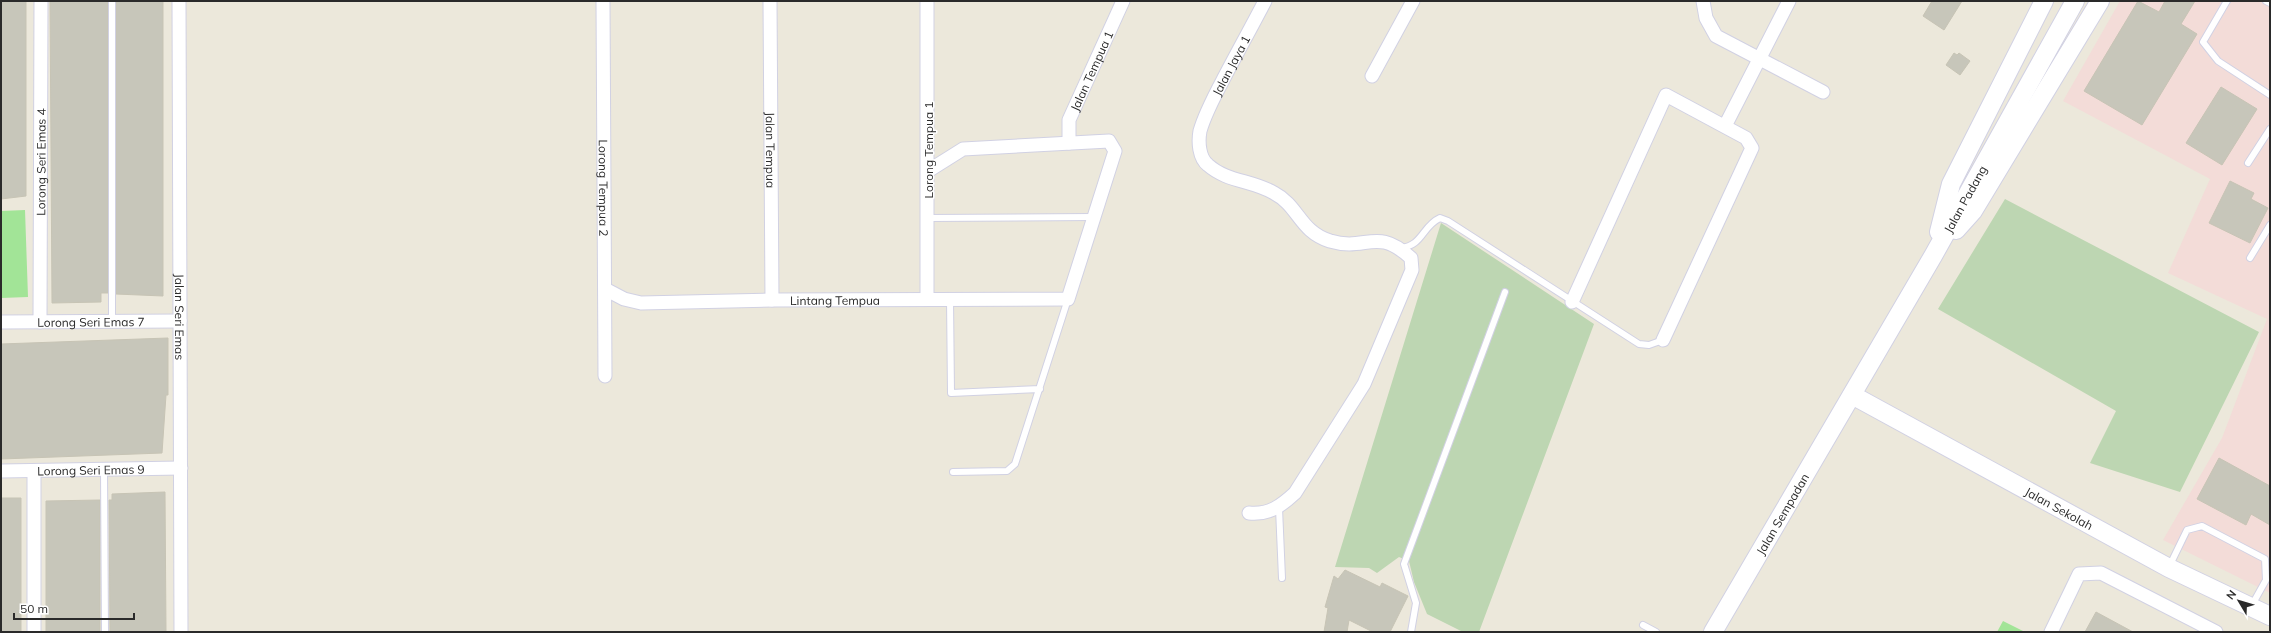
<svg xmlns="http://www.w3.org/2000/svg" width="2271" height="633" font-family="Mulish,sans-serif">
<rect width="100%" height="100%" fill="#ece8db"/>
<path fill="#f3dcd8" d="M2120,1H2270V593L2163,540L2222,438L2267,319L2168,273L2210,179L2063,101Z"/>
<path fill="#a2e497" d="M25,210L28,297L1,298V211Z
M2003,621L2025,632H1997Z"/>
<path fill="#bdd6b2" d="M2005,199L2259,332L2180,492L2090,463L2116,411L1938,309Z
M1441,223L1594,324L1479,632H1463L1427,614L1414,582L1409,561L1399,557L1377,573L1369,568L1335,567Z"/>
<path fill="#c7c6ba" stroke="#c7c4b5" d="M1,1H26V196L1,199Z
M50,1H108V293H101V302L52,303Z
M116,1H163V296L116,294Z
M1932,1H1962L1944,30L1923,16Z
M2138,1L2159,12L2165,1H2195L2181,24L2197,34L2142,125L2084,91Z
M1954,53L1957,55L1959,53L1970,61L1960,75L1946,65Z
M2221,87L2257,109L2222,165L2186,143Z
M2230,181L2254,193L2251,199L2268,208L2250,243L2209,223Z
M168,338V395H166L162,453L1,459V344Z
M2219,458L2270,486V525L2251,514L2246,525L2197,499Z
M165,492L166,632H110L109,500H112V494Z
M1,498H21V632H1Z
M100,500V632H46V501Z
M1345,570L1380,587L1382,583L1408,596L1390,632H1373L1349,620L1347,632H1324L1328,608L1325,607L1334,576L1338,579Z
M2096,612L2133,632H2085Z"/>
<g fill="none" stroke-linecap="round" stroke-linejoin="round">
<g stroke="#d1d1e3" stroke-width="8">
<path id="lane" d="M112,1V321
M2227,1L2203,42L2218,61L2270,95
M2266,1L2270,3
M2248,163L2270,129
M928,218L1094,217
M1400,248C1423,246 1422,226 1440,218L1448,221L1639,344L1649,345L1663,340
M2250,258L2270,225
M950,299L951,393L1040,389
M104,469L105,632
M953,472L1007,471L1015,464L1068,299
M1279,508L1282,578
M2169,567L2187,530L2202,526L2265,559L2266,580L2252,605
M1643,625L1656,632
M1411,632L1416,603L1404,564L1505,292"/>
</g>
<g stroke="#d1d1e3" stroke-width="15">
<g id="street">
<path id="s1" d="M179,1L181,632"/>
<path id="s2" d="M603,1L605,376"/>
<path id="s3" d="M770,1L772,300"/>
<path d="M927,1V299"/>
<path d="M1703,1L1706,18L1716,36L1823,92"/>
<path d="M1372,76L1413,1"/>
<path d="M1725,126L1789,1"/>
<path id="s4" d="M1069,143V120L1123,1"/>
<path id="s5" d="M605,289L624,299L641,303L772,300L1068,299L1115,151L1109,141L963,149L928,171"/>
<path d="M1572,302L1666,95L1746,138L1752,148L1663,340"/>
<path id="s6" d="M1,322L180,321"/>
<path id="s7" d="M40,322L41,1"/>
<path id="s8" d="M1,471L181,468"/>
<path d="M34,471V632"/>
<path id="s9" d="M1249,513C1269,515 1281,506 1295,493L1364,384L1412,270L1411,258C1376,226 1367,252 1330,241C1299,231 1299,206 1274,193C1252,180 1227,182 1208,165C1199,158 1198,142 1200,131C1205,113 1216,93 1225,76C1238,51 1252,26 1265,1"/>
<path d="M2051,632L2079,574L2101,573L2216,632"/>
</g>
</g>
<g stroke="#d1d1e3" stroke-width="20">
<g id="secondary">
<path d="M1956,230L1973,211L2100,1"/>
<path d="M1939,232L1951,184L2044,1"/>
<path id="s10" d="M1852,395L2169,568L2270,616"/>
<path id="s11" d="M1713,632L1933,256L2075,1"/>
</g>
</g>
<use href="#lane" stroke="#fff" stroke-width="6"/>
<use href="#street" stroke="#fff" stroke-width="13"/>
<use href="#secondary" stroke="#fff" stroke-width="18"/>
</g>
<g text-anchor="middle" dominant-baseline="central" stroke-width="3" stroke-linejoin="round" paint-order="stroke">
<g font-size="12" fill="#2a2a2a" stroke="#fff">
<text stroke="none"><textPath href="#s9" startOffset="659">Jalan Jaya 1</textPath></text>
<text stroke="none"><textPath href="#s4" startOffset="77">Jalan Tempua 1</textPath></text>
<text stroke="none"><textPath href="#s3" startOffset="149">Jalan Tempua</textPath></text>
<text transform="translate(928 150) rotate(-90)">Lorong Tempua 1</text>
<text stroke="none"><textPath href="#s7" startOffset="160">Lorong Seri Emas 4</textPath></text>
<text stroke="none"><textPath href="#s2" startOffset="187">Lorong Tempua 2</textPath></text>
<text stroke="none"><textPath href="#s11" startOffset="501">Jalan Padang</textPath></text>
<text stroke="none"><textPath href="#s5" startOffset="233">Lintang Tempua</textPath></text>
<text stroke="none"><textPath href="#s1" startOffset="316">Jalan Seri Emas</textPath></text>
<text stroke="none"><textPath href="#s6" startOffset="90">Lorong Seri Emas 7</textPath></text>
<text stroke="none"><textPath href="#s8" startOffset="90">Lorong Seri Emas 9</textPath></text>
<text stroke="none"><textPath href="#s10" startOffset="236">Jalan Sekolah</textPath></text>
<text stroke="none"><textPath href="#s11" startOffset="137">Jalan Sempadan</textPath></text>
</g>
</g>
<rect width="2271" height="633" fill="none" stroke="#2a2a2a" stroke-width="4"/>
<g transform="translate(2239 601) rotate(308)" stroke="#ffffff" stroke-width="3" paint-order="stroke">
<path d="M0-3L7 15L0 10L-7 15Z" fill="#2a2a2a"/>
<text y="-6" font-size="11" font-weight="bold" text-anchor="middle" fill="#2a2a2a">N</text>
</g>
<path d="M14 613v6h120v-6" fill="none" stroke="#2a2a2a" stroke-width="2"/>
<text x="20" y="613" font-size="12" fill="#2a2a2a" stroke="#ffffff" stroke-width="3" paint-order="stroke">50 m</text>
</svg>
